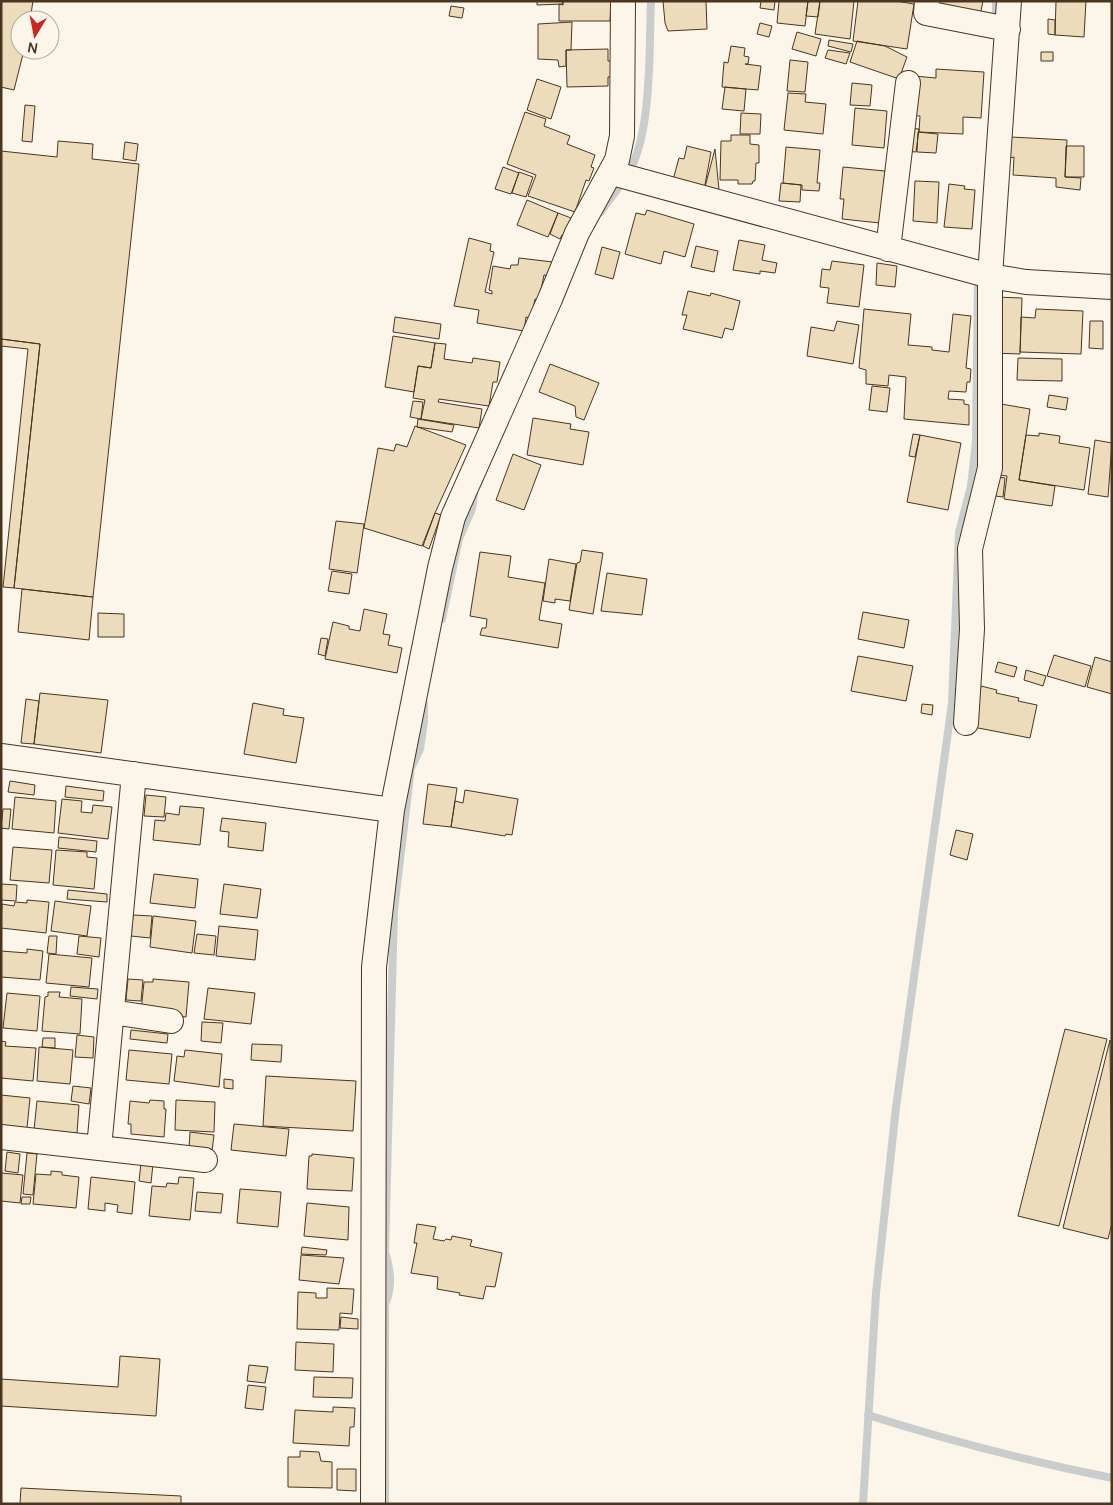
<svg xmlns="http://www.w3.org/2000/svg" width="1113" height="1505" font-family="Manrope,sans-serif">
<rect width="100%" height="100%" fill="#fbf6e9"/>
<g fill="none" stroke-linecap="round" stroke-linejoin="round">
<path stroke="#c9cecd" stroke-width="8" d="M996,25V1
M601,212C610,197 623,185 631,168C652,126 649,48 651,1
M442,619L459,539L472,509L474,494
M868,1415C949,1441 1029,1461 1112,1478
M385,1504V1304C393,1287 391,1270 385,1252L394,910L411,768L420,749L424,722V704
M863,1504L876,1293L896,1107L952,703L959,532L971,486L976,442L978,276"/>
</g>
<path fill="#ecdcbc" stroke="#4a3520" d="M1,1H33L30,20H20V50H24L14,90L1,87Z
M537,1H563V4L537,5Z
M563,1H611L610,21H559V4L563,5Z
M663,1H706L707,29L668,31L665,23Z
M761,1H775L774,10L760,8Z
M779,1H808L805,26L777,23Z
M808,1H820L818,17L806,16Z
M820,1H854L850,39L815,34Z
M858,1H896L914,4L907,49L853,41Z
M932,1H983L980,16L931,5Z
M1056,1H1086L1084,37L1055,35Z
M451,6L464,8L462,18L449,16Z
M1048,19L1055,20V35L1048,34Z
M572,22L571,50H566V66L559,67L558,60L538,59V24Z
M760,23L772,26L769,37L757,34Z
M797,32L821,39L816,56L792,49Z
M829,40L853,44L851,52L828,46Z
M857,41L885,46L907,57L899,79L850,62Z
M731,46L745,48L744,56L749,57L748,64H745L761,66L758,90L722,87L724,62L728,63Z
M608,49V61H613V77H608V86L567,87L566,50Z
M828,50L850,53L846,64L825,58Z
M1041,52H1053V61H1041Z
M790,60L808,62L805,92L787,91Z
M936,69L984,72L981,118L963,117V134L919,132L920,116L907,115L914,76L936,78Z
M537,79L561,87L551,119L527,110Z
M852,83L872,85L870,106L850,105Z
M725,87L746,89L744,111L722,109Z
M788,93L806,94L805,102L826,104L823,134L784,130Z
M25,105L35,106L32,142L22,141Z
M855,108L887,111L884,148L852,145Z
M525,112L546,119L544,126L570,136L567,144L595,155L591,167L594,168L589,181L586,180L575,212L528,196L536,175L507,164Z
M741,113L761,114L760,134H740Z
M907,128L919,129L916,152L905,151Z
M918,132L938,134L936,153L917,152Z
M731,135H750V144L759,145V163H756L755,181H753L752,184H738V180H720L721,141H731Z
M1011,137L1067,140L1065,177L1081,178L1080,190L1056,187V178L1013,175L1014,157L1010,158Z
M58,141L93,144L92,159L139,164L93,597L14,588L40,344L1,339V151L57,157Z
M125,142L138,144L136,161L123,159Z
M687,146L711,152L704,190L673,180L679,158L684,159Z
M1066,146H1084V177H1065Z
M786,147L820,150L817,183H820L819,191L802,190V185L783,183Z
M715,149L719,190L705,187Z
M503,167L519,173L511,194L495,189Z
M843,167L885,171L880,223L842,219L844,199H840Z
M519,172L533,177L526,197L512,193Z
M915,181L939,182L937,223L913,221Z
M781,183L801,185L800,202L779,201Z
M949,184L965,186L964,189L975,190L972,229L944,227Z
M527,200L558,213L548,237L517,225Z
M647,210L694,224L685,257L664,251L661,264L625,254L636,213L645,215Z
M558,213L571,218L564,236L562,235L560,239L550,234Z
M469,238L491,244L490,251L494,252L485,292L492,294V291L489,290L493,266L510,269L511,265H518L519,258L553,262L550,276L544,275L539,300L535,299L531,318L526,317L524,331L477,323L479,310L454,306Z
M739,240L765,245L762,260L777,263L775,273L760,271V274L733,270Z
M696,246L718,251L714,272L691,267Z
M602,247L620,252L613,279L595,274Z
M832,261L864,265L859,307L827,303L829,288L820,287L822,269L830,270Z
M877,263L897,266L895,287L876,285Z
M688,291L710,296L711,293L740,301L733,330L725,328L722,338L683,329L687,315H682Z
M995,297L1022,298L1020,354L992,353Z
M864,309L911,314L908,345L932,347V350L949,352L953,314L971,316L966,368L971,369L970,382H967L966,392L949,391L948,399L964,400V404L969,405V425L904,419L906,377L889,375L888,386L866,384V370L859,368Z
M1036,309L1083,311L1081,354L1020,352L1021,317L1035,318Z
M395,317L441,324L439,339L393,332Z
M837,321L859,325L853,364L807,356L811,327L834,331Z
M1090,321H1103V349L1089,348Z
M393,336L435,343L431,368L418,366L414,392L385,387Z
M1,339L40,344L14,588L3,587L28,349L1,346Z
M435,343L446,344L444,359L472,363L473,358L500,362L497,382H493L489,406L439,399L438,402L482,409L479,428L421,419L425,400L413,398L418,366L431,368Z
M1018,358L1062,359V381L1017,380Z
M550,364L599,383L584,420L576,417L575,406L539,392Z
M872,386L890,388L887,412L869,410Z
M1049,395L1068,398L1066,410L1047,407Z
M413,401L423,402L421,419L410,417Z
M995,403L1030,409L1019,480L1055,486L1052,506L1004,499L1007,476L990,474Z
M533,418L571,424L570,429L589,432L583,465L527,455Z
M418,419L454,425L452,432L417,427Z
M415,426L466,445L435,513L422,546L364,528L378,448L394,451L396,444L407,447Z
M1039,433L1060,436L1059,443L1090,448L1084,490L1019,480L1026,435L1039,436Z
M913,434L920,435L915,457L909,456Z
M920,435L961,443L948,510L907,502Z
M1095,440L1112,443L1108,497L1088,494Z
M513,454L541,465L524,510L496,500Z
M990,476L1005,478L1003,497L988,495Z
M435,513L441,515L429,549L423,546Z
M336,521L364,524L357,573L329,569Z
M582,550L603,553L593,614L569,610L577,563L580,562Z
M480,552L511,556L508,577L545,583L539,620L562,624L558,648L480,635L482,628H486L487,619L470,616Z
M549,559L576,564L570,601L555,599V603L543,601Z
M332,571L352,574L349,594L328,591Z
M607,573L647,579L642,615L601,611Z
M22,589L93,597L89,640L18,632Z
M364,609L387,614L383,634L390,635L388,645L402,648L397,673L325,659L333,622L349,626V629L360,631Z
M863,612L909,620L904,648L858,639Z
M98,613L124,614V637H98Z
M321,638L328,639L325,656L318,654Z
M1054,655L1091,666L1085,687L1047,676Z
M858,656L913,666L906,701L851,691Z
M1095,657L1112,662V694L1087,687Z
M998,662L1017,667L1014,677L995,672Z
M1026,670L1046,676L1043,686L1024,680Z
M981,686L997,690L996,693L1019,698L1018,701L1037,705L1030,738L973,727Z
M40,693L108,700L101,753L34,744Z
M26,699L39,701L34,744L21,743Z
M253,703L284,709L283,715L304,718L296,763L244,754Z
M922,704L933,705L932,715L921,713Z
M10,781L35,785L34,795L8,792Z
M428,784L457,788L451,827L423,824Z
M66,786L104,791L103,801L65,797Z
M465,790L518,799L512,835L506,834L505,836L451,827L455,801L463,803Z
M146,795L166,797L164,817L144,816Z
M15,797L56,801L54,833L12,829Z
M62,799L82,801L81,812L92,813L93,805L112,807L108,839L58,833Z
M180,806L204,808L200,845L153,840L155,820L165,821L166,813L179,815Z
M3,809H11L9,829L1,828Z
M222,818L266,823L263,851L228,847L229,832L220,831Z
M956,830L973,834L967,860L950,855Z
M59,837L97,841L96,852L58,848Z
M13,847L52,850L49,883L10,880Z
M56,850L87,852V857L97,858L94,889L53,885Z
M154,874L198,879L195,908L150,903Z
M1,884L17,885L16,901L1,900Z
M224,884L261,889L257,918L220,914Z
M68,890L107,894V902L67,899Z
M27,900L49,902L46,933L1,928L2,904L14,906L15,902L27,903Z
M55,901L91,906L87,936L51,931Z
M133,915L152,916L150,938L131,936Z
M153,916L196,921L192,953L150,947Z
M219,926L258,930L255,960L216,956Z
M197,934L216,936L214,955L194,953Z
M49,936H57L56,954L47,953Z
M79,936L101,938L99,957L77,954Z
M27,949L43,951L40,980L1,977V951L27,953Z
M49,954L92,958L89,987L46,983Z
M128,979L143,980L141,1001L126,1000Z
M153,979L189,982L186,1017L141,1012L144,982H153Z
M71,987L98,989L97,999L70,996Z
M208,988L255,993L251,1024L204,1019Z
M48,992H60L59,997L82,999L80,1034L42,1031L45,997L48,996Z
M7,993L40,996L37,1031L3,1028Z
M202,1022L223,1023L221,1043L201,1041Z
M1065,1029L1107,1039L1059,1226L1018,1216Z
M131,1030L168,1034L167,1043L130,1039Z
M77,1035L94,1037L93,1058L75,1057Z
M43,1038H55V1048L42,1047Z
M1110,1040L1112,1223L1108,1239L1063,1228Z
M1,1041L6,1042L5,1046L36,1048L33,1081L1,1078Z
M252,1044L282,1045L281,1062L251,1060Z
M39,1047L73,1050L70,1084L37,1081Z
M129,1050L172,1054L169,1084L126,1080Z
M185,1050L222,1054L219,1087L174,1081L177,1056L184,1057Z
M266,1076L356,1081L353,1131L263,1126Z
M224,1079L233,1080V1089L224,1088Z
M73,1086L91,1088L89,1104L71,1101Z
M1,1095L30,1098L27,1128L1,1126Z
M150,1100L164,1101V1109H166L164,1137L131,1134V1124H128L130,1101L149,1103Z
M176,1100L215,1102L214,1132L175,1130Z
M37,1101L79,1105L77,1133L34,1130Z
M234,1124L289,1129L286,1156L231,1150Z
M190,1132L214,1135L212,1151L189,1149Z
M7,1152L20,1154L18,1173L5,1171Z
M27,1153L37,1154L33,1195L23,1194Z
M312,1154L354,1158L352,1191L307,1189L309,1156H312Z
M141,1163L153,1164L151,1183L139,1181Z
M51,1171L62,1172V1175L79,1177L76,1208L33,1204L36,1174L51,1175Z
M1,1173L23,1175L20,1203L1,1201Z
M91,1177L135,1182L132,1214L117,1212L118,1205L105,1203V1211L88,1209Z
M179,1177L194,1178L190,1220L149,1216L152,1186L166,1187L167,1183L178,1184Z
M240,1189L281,1192L278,1227L237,1223Z
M197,1192L223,1194L221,1213L195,1211Z
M22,1197H31L30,1204H21Z
M307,1203L349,1207L348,1240L304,1236Z
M417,1224L436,1227L433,1239L444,1241L446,1239L451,1240L452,1236L472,1240L470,1246L502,1253L495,1287L486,1286L483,1299L459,1295L460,1293L437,1289L438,1277L411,1273L417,1243H414Z
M302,1247L327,1250L326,1255L301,1254Z
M301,1255L344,1258L339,1284L299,1280Z
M327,1288L354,1289L352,1314L340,1313L339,1330L297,1329L298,1292L316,1293V1298H327Z
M341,1317L358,1319V1329L340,1328Z
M296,1342L334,1344L333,1372L295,1370Z
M120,1356L160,1359L156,1416L1,1406V1379L118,1387Z
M249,1365L268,1367L265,1383L247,1381Z
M314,1377L353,1378L352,1398L313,1397Z
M248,1385L266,1387L263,1410L245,1408Z
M333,1407L355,1408L354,1427H350L349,1446L293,1443L295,1410L333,1412Z
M300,1451L319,1452L321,1461L332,1462V1488L288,1487V1457H300Z
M337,1469H356V1491L337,1490Z
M21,1488L181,1496V1504H20Z"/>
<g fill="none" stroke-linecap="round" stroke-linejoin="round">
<g stroke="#4a3520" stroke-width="26">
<path id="minor" d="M927,1L926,13L1008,29
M612,173L990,276L1026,282L1112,287
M888,249L908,83
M966,723L972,629L970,549L990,468V276L1009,1
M1,756L392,810
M112,1012L171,1021
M1,1137L99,1148L134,774
M99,1148L205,1160
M373,1504L374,967L392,810L440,568L453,517L550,299L577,233L617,160L622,136L623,1"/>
</g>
<use href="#minor" stroke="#fbf6e9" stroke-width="24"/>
</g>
<rect width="1113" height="1505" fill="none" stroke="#4a3520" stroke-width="5"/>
<g transform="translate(35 35) rotate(190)"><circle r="24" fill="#fbf6e9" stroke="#b4a999"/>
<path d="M0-4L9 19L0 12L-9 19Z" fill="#c62828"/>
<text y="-8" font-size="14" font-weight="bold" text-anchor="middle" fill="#4a3520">N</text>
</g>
</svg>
